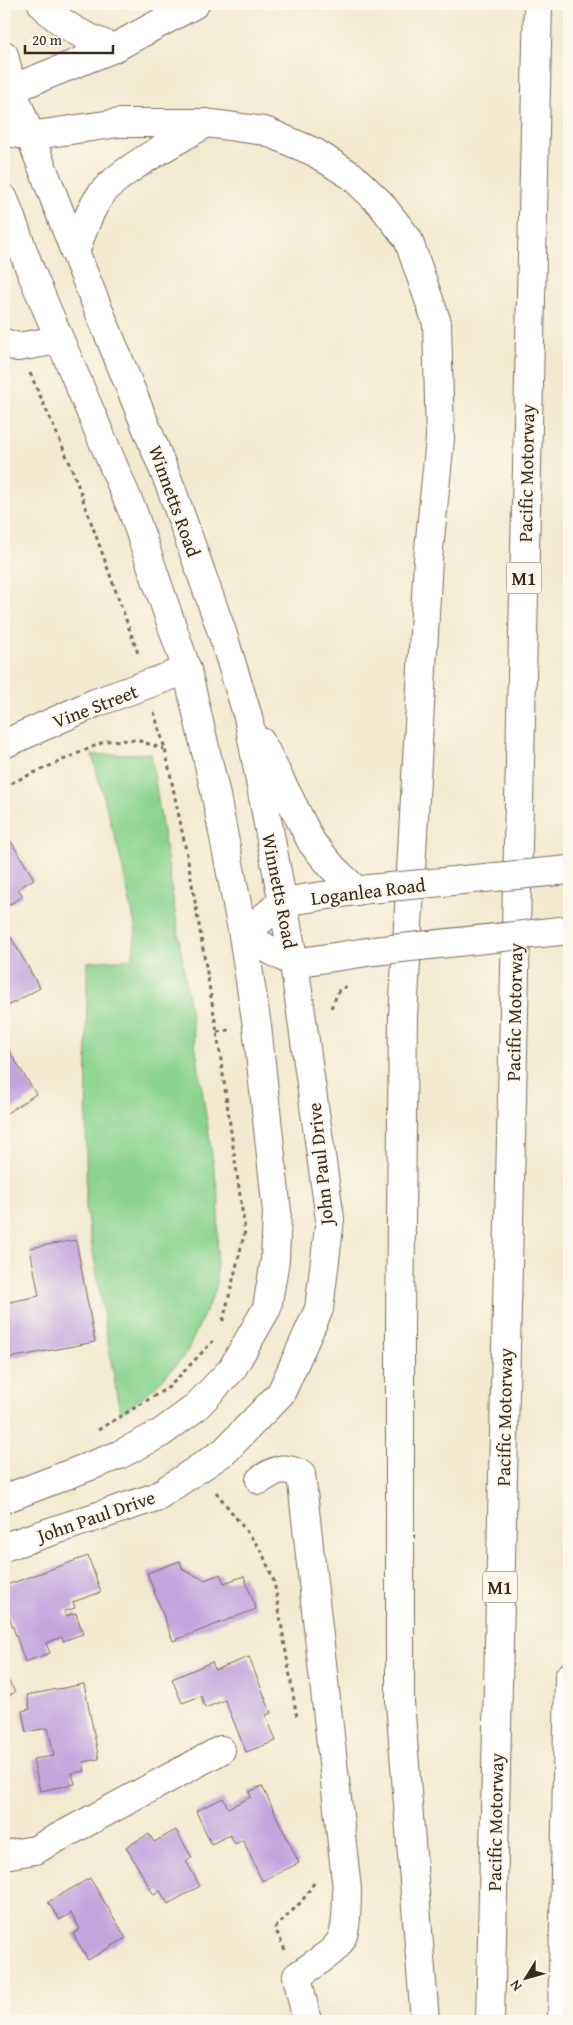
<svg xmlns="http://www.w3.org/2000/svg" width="573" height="2025" font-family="'Gentium Book Plus',serif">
<rect width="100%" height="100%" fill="#fbf7ec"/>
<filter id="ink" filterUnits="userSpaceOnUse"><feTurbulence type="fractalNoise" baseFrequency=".02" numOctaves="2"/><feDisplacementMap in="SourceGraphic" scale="10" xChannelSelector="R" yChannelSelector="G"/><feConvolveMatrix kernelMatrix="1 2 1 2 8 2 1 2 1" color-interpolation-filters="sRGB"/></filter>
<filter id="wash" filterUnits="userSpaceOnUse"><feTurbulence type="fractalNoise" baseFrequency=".0096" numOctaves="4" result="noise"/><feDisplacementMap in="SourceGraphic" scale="20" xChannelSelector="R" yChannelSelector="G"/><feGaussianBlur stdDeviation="1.12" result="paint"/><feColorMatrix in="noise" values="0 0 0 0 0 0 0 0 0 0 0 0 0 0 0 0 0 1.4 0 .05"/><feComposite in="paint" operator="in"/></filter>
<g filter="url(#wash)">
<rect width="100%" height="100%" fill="#f2e9d0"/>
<path fill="#8ad38f" stroke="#627e56" d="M151,753L219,1201L216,1288L186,1354L155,1387L120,1414L86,1210L87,962L132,959L136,930L119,852L92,755Z"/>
<g id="blocks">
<path fill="#c2a5db" d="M4,830L34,879L18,889L23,896L4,908Z
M9,934L40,988L4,1008V937Z
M8,1049L36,1094L4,1115V1052Z
M76,1240L95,1342L4,1359V1303L39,1296L30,1248Z
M88,1556L101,1592L73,1602L75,1608L64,1611L66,1616L76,1613L83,1634L63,1641L62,1637L46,1643L50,1653L25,1662L4,1601V1586Z
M180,1561L183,1570L205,1580L220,1574L224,1583L244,1576L256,1609L173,1641L147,1573Z
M249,1657L271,1713L266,1715L276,1741L246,1752L225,1700L205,1708L201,1696L182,1703L172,1679L212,1662L215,1670Z
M4,1673L15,1692L4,1699Z
M84,1684L99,1759L83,1762L85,1771L72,1773L75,1784L40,1791L33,1759L54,1756L48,1728L26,1732L22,1711L30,1709L27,1695Z
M262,1786L299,1863L262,1881L243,1840L235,1844L230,1835L211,1844L196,1811L223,1798L228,1808L251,1797L249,1792Z
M176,1830L192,1858L186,1861L200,1886L168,1904L160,1891L154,1895L126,1847L149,1834L154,1842Z
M90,1878L126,1938L88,1960L73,1934L80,1929L71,1913L60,1920L48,1902Z"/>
</g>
</g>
<g filter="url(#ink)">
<use href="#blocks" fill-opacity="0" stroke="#7b6d5c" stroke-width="1"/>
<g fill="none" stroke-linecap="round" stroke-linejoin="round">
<g stroke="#7b6d5c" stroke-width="30">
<path id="minor" d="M4,55L12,89
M4,343L18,347L59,340
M4,744L95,703L187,670
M260,1480C277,1469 282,1466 301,1474L347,1889C346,1948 345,1943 297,1976L307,2021
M4,1499L119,1455L161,1433L195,1408L232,1369L267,1308L275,1260L277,1212L257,1026L243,935
M4,1547L156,1497L225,1451L281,1393L319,1309L330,1219L294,963
M4,1855L35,1850L221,1750"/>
</g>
<g stroke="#7b6d5c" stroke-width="30">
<path id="major" d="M12,89L75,252L171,488L222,632L248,717L294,963
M4,199L31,272L133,512L187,670L215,791L243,935
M261,742L312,843L333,868L357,891
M243,935L294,963L374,951
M243,935L282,902L369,889"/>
</g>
<g stroke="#7b6d5c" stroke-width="30">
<path id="highway" d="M42,4C63,27 85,37 114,48
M4,97L12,89L114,48L195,4
M4,131L29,136L119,123H206L265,131L314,152L352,176L380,203L408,239L437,323L440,439L428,559L403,1017L400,1326V1702L425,2021
M75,252C82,233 88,213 100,196C118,170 178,141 206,123
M490,2021L538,4
M562,2021L569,1677"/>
</g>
<path stroke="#7b6d5c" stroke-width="3" stroke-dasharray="4 4" stroke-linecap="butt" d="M4,307L7,316
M30,373L71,466L139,656
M154,712L165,749L188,860L217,1032L245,1231L222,1325
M4,786L106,741L137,740L164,749
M331,1008L339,990L347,986
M217,1032L229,1030
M98,1430L169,1387L213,1341
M216,1492L261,1550L274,1581L297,1718
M285,1950L275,1928L302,1901L316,1880"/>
<use href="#minor" stroke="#fff" stroke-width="28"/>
<use href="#major" stroke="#fff" stroke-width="28"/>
<use href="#highway" stroke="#fff" stroke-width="28"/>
<g stroke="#7b6d5c" stroke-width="30" stroke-linecap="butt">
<path id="major-bridge" d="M369,889L569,870
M374,951L569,930"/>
</g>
<use href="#major-bridge" stroke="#fff" stroke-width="28"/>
</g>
</g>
<g text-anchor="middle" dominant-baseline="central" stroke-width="4" stroke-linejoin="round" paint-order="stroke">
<g fill="#fbf7ec" stroke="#75685c" stroke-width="1">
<rect x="506.5" y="562.5" width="35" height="31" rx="4"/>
<rect x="482.5" y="1571.5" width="35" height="31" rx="4"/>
</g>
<g font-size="18" font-weight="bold" fill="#3b2a1e">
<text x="524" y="578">M1</text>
<text x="500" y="1587">M1</text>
</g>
<g font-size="19" fill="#3b2a1e" stroke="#fbf7ec">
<text transform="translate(526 473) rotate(-89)">Pacific Motorway</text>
<text transform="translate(175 501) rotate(70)">Winnetts Road</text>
<text transform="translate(95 706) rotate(-21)">Vine Street</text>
<text transform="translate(280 891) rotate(79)">Winnetts Road</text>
<text transform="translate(368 891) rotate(-7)">Loganlea Road</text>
<text transform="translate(514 1012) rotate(-89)">Pacific Motorway</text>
<text transform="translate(320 1164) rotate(-96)">John Paul Drive</text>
<text transform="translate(504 1417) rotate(-89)">Pacific Motorway</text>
<text transform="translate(96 1516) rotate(-19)">John Paul Drive</text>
<text transform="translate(495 1822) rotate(-89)">Pacific Motorway</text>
</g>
</g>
<rect width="573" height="2025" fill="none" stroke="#fbf7ec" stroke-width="20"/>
<g transform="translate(526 1978) rotate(233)" stroke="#fbf7ec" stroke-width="4" paint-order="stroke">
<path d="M0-4L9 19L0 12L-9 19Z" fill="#3b2a1e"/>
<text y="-8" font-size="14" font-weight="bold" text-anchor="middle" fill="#3b2a1e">N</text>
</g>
<path d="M25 45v8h88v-8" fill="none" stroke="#3b2a1e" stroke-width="2.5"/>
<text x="32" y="45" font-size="15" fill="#3b2a1e" stroke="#fbf7ec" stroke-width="4" paint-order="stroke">20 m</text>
</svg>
